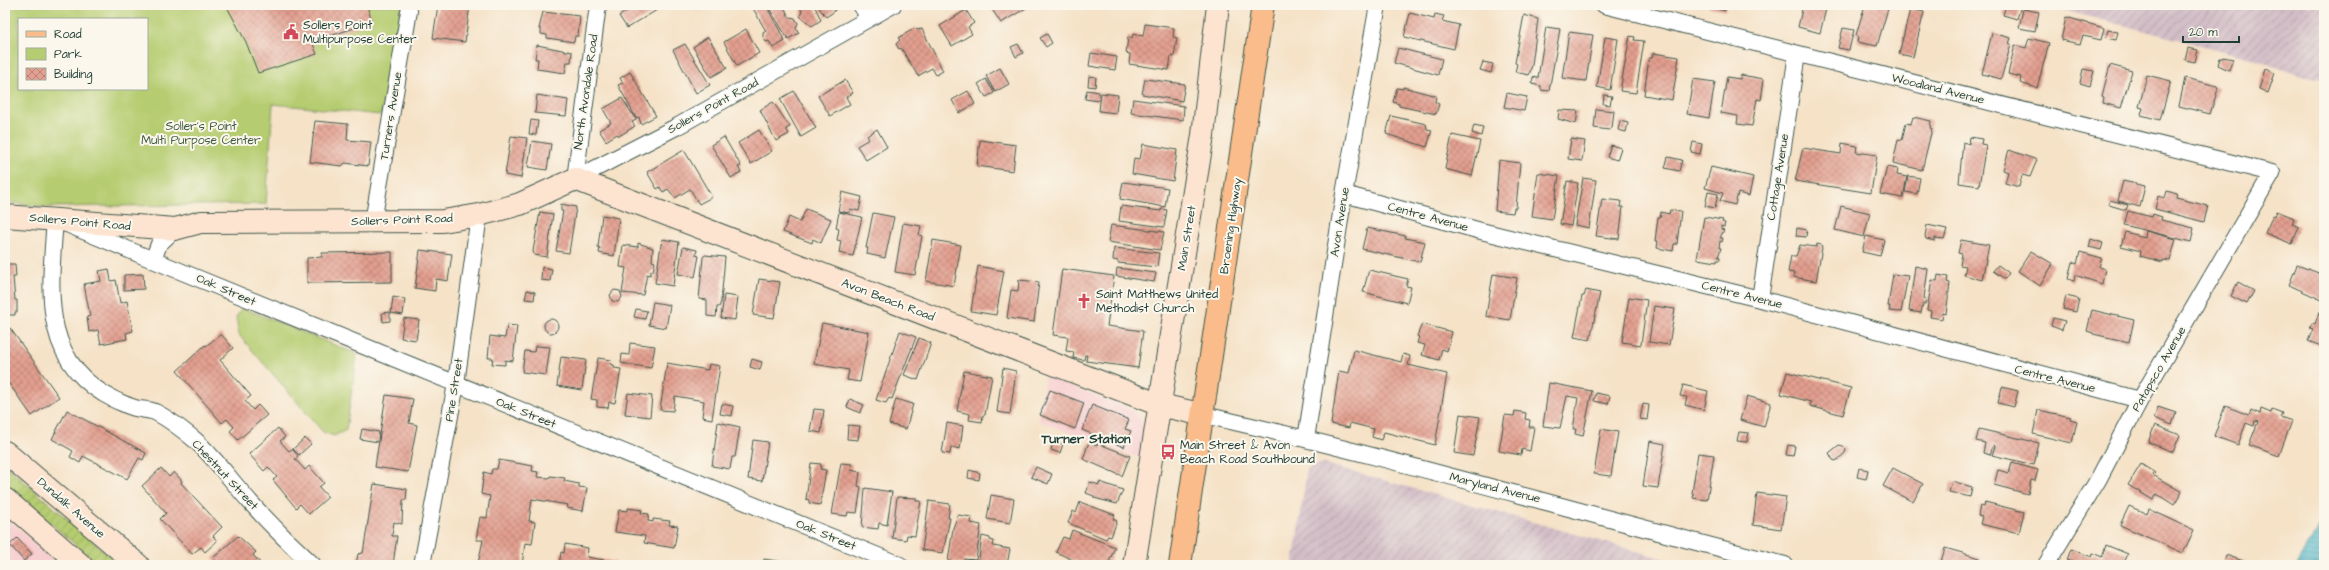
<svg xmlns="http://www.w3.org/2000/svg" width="2329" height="570" font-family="'Architects Daughter',sans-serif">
<defs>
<pattern id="industrial-furrows" width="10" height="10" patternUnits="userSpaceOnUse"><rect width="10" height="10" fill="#d2bdc6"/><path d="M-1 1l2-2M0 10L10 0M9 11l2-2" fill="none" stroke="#aa9ba2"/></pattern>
<pattern id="garden-furrows" width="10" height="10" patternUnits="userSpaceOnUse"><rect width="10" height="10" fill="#b5cc70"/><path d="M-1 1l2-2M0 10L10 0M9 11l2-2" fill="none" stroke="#93a75d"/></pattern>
<pattern id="water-rules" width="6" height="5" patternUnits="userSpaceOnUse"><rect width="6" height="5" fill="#49b3c6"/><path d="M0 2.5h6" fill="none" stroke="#3c93a2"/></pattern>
<pattern id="building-cross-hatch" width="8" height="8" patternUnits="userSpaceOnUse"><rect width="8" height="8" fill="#e39f8f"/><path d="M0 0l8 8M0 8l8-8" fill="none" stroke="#b78376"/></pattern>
</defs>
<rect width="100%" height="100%" fill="#fbf7ec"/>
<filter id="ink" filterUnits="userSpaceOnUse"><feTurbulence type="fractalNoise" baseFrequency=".025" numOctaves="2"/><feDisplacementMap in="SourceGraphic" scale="8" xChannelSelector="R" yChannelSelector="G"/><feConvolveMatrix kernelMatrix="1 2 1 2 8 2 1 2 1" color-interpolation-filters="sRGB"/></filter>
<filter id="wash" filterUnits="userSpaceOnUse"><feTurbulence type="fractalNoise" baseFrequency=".012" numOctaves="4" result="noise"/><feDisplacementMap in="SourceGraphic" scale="16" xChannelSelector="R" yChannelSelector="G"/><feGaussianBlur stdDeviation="0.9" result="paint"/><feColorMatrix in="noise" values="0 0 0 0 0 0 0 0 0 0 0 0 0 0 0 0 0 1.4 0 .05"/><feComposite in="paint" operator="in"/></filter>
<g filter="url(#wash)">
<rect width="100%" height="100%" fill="#f5e2c7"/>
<path fill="#f7cfd1" d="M1045,375L1132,410L1140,418L1145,427L1143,459L1039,421Z
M5,516L59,565H5Z"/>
<path fill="url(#industrial-furrows)" d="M2043,5H2324V80L2290,72L2247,57Z
M1322,463L1679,563L1702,561L1714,565H1293L1307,469Z"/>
<path fill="#b5cc70" stroke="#6a8452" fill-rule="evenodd" d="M5,5H401L396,49L381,115L273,104L266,204L46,207L5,202ZM19,19H147V89H19Z
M242,308L357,354L346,430L334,436L323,432L239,335L236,317Z"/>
<path fill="url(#garden-furrows)" stroke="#6a8452" d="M5,465L120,565H99L5,484Z"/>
<path fill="url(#water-rules)" stroke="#34787d" d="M2324,517V565H2297Z"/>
<g id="blocks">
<path fill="url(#building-cross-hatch)" d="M226,5H367L372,22L312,42L317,54L258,73L246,42Z
M438,5H470L465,42L433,38Z
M637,5H654L657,10L627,28L619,16Z
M751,5H766L785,41L773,48L769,41L766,42L763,37V33L766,31Z
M767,5H783L789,17L795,18L798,23L796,28L799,33L788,39Z
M799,5H814L821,20L812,26L800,16L802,11Z
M817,5H834L835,11L826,17Z
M989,5H1031L1001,23Z
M1704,5H1726L1725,11Z
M1803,5H1827L1820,33L1798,27Z
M1865,5H1889L1877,46L1857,42L1858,36L1856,35Z
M2006,5L2021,6L2017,19L2003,15Z
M1910,9L1924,12L1913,57L1899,54Z
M2023,9L2039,12L2035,31L2019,28Z
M966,10L974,23L968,27L972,34L952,46L940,26Z
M543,12L580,16L578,36H575L574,42L547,38V35L541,34V29H539Z
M1410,13L1434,19L1435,14L1444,16L1442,21L1459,25L1454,49L1404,37Z
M1524,15L1538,19L1532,65L1529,75L1515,72L1517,64L1515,63Z
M2066,17L2104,28L2101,40L2083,36L2080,44L2061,40Z
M1145,24L1174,28L1173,37L1177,38L1174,57L1171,56L1169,70L1129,64L1130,54L1126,53L1128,37L1132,38L1133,34L1143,36Z
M1546,27L1560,29L1549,91L1541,90V86L1532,84L1533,77L1538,78Z
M915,28L917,30L922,29L943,71L936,75L932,68L918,76L901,48L899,49L896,44L900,40L898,38Z
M1843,28L1854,30L1849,50L1838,48Z
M746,29L759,53L737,66L724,42Z
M2108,30L2118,32L2116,40L2106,38Z
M1569,32L1593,35L1586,81L1562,78Z
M1992,33L2011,38L2009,44H2011L2001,79L1982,74Z
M1047,34L1052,43L1046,47L1040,38Z
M1630,36L1635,37L1634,40L1644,41L1636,93L1620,91Z
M708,37L727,68L711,77L693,47Z
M1605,37L1618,39L1610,90L1597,87Z
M2029,38L2049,43L2037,88L2020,83L2021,77L2008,74L2015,45L2026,48Z
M685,44L710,85L696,93L673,50Z
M1018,44L1023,53L1016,57L1011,47Z
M537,45L572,52L571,62H567L565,73L537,69L538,59H535Z
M1398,48L1442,59L1438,75L1394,63Z
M2188,48L2198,50L2195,62L2185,60Z
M1091,53L1117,57L1115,70L1089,66Z
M1653,53L1679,57L1672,100L1644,95L1649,58H1652Z
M2223,57L2233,59L2229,70L2218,65L2220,58H2223Z
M1483,62L1493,64L1491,73L1480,70Z
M2110,65L2132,71L2121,108L2103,103L2104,97L2102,96Z
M1000,68L1009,84L995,92L986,76Z
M2083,69L2094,71L2090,86L2080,83Z
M2265,69L2275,73L2268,93L2259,89Z
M630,72L656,116L641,124L639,117L636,118L618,85L623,83L620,78Z
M1741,75L1764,79L1761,100L1757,99L1752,126L1737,124L1738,116L1721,113L1727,77L1740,79Z
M2147,75L2171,81L2160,120L2141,115L2143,108L2139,107Z
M1089,76L1096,77L1095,87L1088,86Z
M2185,78L2217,86L2218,89L2210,114L2179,106Z
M986,79L994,93L986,97L978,84Z
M1145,79L1185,84L1182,101L1142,94Z
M1693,79L1715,82L1709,118L1687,114Z
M845,80L853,93L846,97L850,104L830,116L818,96Z
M1403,87L1436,96L1435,102L1439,104L1436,114L1399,106V104L1393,102L1397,88L1403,89Z
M1087,90L1099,92L1098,101L1085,99Z
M794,91L816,128L801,137L780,99Z
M968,91L975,104L959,113L952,100Z
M1101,93L1118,95L1116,113L1099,111Z
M1507,93L1527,97L1524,111L1504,107Z
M537,95L568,100L566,116L535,113Z
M1604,95L1612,96L1610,105L1603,104Z
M622,98L636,120L632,122L635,126L619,136L617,134L606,141L599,130L611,123L603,109Z
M1133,99L1184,106L1183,120L1131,113Z
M773,102L790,127L786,129L789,134L776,141L760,110Z
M1596,109L1614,111L1612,128L1609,130L1594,128Z
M1559,110L1578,111L1576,124L1558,119Z
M1391,116L1426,124L1427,129L1432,130L1427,147L1386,134Z
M1913,117L1931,121L1930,128L1932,129L1922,170L1893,163L1898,139L1902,140L1906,123L1911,124Z
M531,120L538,121L536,135L529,134Z
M315,121L348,124L347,140L371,142L368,166L345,163L342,166L310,162Z
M1620,121L1628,123L1626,132L1618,130Z
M1474,125L1483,127L1481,136L1472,133Z
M877,129L887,147L866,160L857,146L869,139L867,136Z
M759,130L772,151L751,164L738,143Z
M1452,135L1480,141L1472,176L1445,169Z
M511,136L527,138L521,178L505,175Z
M724,137L741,166L738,167L741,172L731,178L711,145Z
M1970,137L1982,139L1981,144L1986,145L1979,186L1959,183L1963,142L1969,144Z
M1571,139L1585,141L1582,161L1568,159Z
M980,140L1016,145L1013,171L977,166Z
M532,141L551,144L547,170L528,167Z
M1693,142L1702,144L1700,154L1691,152Z
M1842,143L1857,146L1856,152L1877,155L1871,193L1795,181L1803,148L1841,154Z
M1143,144L1177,150L1173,181L1132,174L1134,158L1140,159Z
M1611,145L1621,148L1617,160L1607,157Z
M684,150L712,197L699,204L690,189L675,198L668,189L663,192L660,187L657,189L647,172Z
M2009,150L2037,160L2030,177L2022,175L2019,187L2005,183L2008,172L2003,170Z
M1668,157L1682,160L1679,171L1665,168Z
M1499,160L1520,163L1516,208H1514L1513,213L1495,211Z
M1711,167L1753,177L1749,196L1738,193L1735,205L1720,201L1723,193L1705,188Z
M1887,167L1898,169L1897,175L1907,177L1903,198L1880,194Z
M1538,173L1559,176L1552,219L1532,216Z
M1908,176L1920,178L1917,194L1905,192Z
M1583,178L1596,180L1589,228L1575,225Z
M1567,181L1578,183L1571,226L1560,224Z
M2123,181L2145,186L2140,207L2118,201Z
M1123,182L1168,188L1165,207L1120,199Z
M2167,191L2177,194L2176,198L2208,206L2204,222L2155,209L2158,196L2165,198Z
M842,192L862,197L859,211L850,209L849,213L838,211Z
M1708,192L1718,194L1715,208L1705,206Z
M1602,199L1621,201L1620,207H1623L1619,239L1596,236Z
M2110,200L2128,205L2126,210L2109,205Z
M561,204L576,207L569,253L556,251L563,211H561Z
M1121,206L1161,211V209L1167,210L1164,227L1119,221Z
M1841,206L1870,213L1864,237L1835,230Z
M806,209L831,219L821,243L813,239L812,243L783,232L789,217L800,222Z
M1670,210L1681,211L1677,244H1674L1673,251L1657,248L1658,241H1655L1658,217H1660L1661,212L1669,214Z
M2128,211L2152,217L2153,214L2162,217L2161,220L2194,228L2191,242L2124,225Z
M2277,211L2294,218L2292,224L2299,227L2292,244L2265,233L2273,215L2275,216Z
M540,212L553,214L547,257L534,255L533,251Z
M839,212L862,217L853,256L839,253L841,241L837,240L839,229L836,228Z
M873,213L894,217L885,258L867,254L868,248H866Z
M602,215L619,218L614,256L599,253L600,248L598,247Z
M1704,217L1723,220L1722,222L1725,223L1724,227L1721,226V229L1724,230L1720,238H1723L1722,242L1720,241L1719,248H1721L1718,257H1720V260H1717V262L1697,259Z
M903,223L921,226L919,235L922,236L915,275L895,272Z
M1111,225L1164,232L1160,250L1108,242Z
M1927,225L1947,229L1944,239L1935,238V241L1926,239L1925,236Z
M1367,228L1406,236L1405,238L1425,242L1420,262L1362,249Z
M1797,228L1807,230L1806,237L1796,236Z
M2146,231L2176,239L2170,261L2163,260V262L2140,256L2141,251L2121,246L2125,232L2145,237Z
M1866,236L1884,240L1880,256L1862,252Z
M662,239L679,242L673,286L655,283Z
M2091,239L2103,243L2101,250L2089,247Z
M933,240L961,245L954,286L926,281Z
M1961,240L1989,245L1982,280L1964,275L1966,266L1960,265L1962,254L1958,253Z
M638,243L653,248L652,261L655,262L653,271H651L650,275L647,274L643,295L622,293L626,268L620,267L623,245L638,247Z
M1817,244L1821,245L1822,248L1816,281L1793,277L1794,273L1788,272L1791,256H1796L1800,245L1816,247Z
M683,247L697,250L696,255L699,256L695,277L678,274Z
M1114,248L1159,253L1157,267L1118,263V261L1113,260Z
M420,250L452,254L448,281L436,279L435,291L415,288Z
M2031,251L2053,264L2040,286L2018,271Z
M392,252V282L307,283V258L322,257V253Z
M2080,252L2102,258L2099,267L2105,269L2102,284L2075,275L2074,281L2068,279L2072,262L2077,264Z
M705,255L725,257L721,302L719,307H717L716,317L707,316V300L699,299L703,257Z
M5,264H15L16,277H13L15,300H17V312H15V315H8V313H5Z
M1998,265L2009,273L2005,279L1993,271Z
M2297,265L2324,275V301L2289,285Z
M978,266L1004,271L996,315L971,311Z
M1915,266L1928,269L1924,298L1926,299L1925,304H1923L1921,313L1909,311Z
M542,267L552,269L550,281L541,280Z
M1117,268L1156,273L1154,282L1116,276Z
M109,269L111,281L116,280L120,303L127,301L133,331L126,333L127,339L101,344L98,330L89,332L87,317L90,316L84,284L101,281L99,271Z
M1062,269L1114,276L1107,326L1143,331L1138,368L1086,361L1087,355H1085L1084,360L1073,358L1074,352L1066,351L1068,337L1053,335Z
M1369,270L1408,279L1406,286L1411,287L1407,303L1363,292Z
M143,274L144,289L124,290V275Z
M1493,274L1517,278L1510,320L1486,316Z
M1893,274L1908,276L1901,312L1889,311L1890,306H1888Z
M1938,275L1948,277L1947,282L1950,283L1946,314L1943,313L1942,319L1930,317L1931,311L1927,310L1932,280L1937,281Z
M759,279L780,282L774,318L753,315Z
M1019,280L1039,282L1034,322L1007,318L1011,290L1018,291Z
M2238,282L2254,291L2247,304L2231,296Z
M527,290L535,292L534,300L525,299Z
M614,290L620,291L622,297L618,302L612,301L610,295Z
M1586,290L1600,293L1590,340L1574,337L1582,296H1584Z
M724,295L738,297L735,320L721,318Z
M2066,296L2079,299L2076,312L2063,309Z
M393,297L405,299L403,315L391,313Z
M1629,297L1647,300L1641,345L1622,342Z
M653,302L670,305L666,328L649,325Z
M1654,306L1675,309L1669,345L1649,342Z
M636,309L647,311L645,319L634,317Z
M2092,310L2134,320L2129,342L2093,334V333L2087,331Z
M390,312V321L383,322L382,313Z
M2319,312L2324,314V347L2308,341L2313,329L2310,328L2312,323L2315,324Z
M404,318L419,320L416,340L401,338Z
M2053,318L2065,321L2062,330L2051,326Z
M544 326a7 7 0 1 1 14 0a7 7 0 1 1-14 0Z
M822,323L869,332L860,382L847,380L849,370L814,364Z
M1422,324L1452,332L1447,351L1442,349L1439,360L1422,355L1425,345L1417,343L1419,337L1417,336Z
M507,325L517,326L513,361L505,360V365L492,364L493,358H488L490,336L505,338Z
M10,328L59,397L32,416L5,378V332Z
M900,331L916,337L892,399L889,398L886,403L876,400Z
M221,334L233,348L220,360L251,396L245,401L253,410L258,405L267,415L238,440L230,431L234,427L227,419L222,423L177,371L205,345L206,346Z
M919,338L931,343L918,380L904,375Z
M630,343L655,346L651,368L621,363L622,354L629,355Z
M535,346L550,347L546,375L522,372L525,351L534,352Z
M1354,350L1401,362L1403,354L1410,356L1408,365L1447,374L1435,445L1384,432L1381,440L1372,437L1374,429L1350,423L1349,428L1331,424L1339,371L1349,373Z
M561,357L586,360L582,390L557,386Z
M598,358L611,360L610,364L614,365V368L621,369L615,403L609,402L608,408L597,407V400L591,399Z
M752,359L762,362L760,370L750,367Z
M667,363L708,370L709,364L720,366L712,419L702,417L704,401L675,396L673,411L660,410Z
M1003,368L1016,371L1010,414L997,412Z
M964,371L992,376L985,415H983L982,422L969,420L970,414L957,411Z
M1787,372L1851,388L1843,415L1810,406L1811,402L1781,394Z
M1549,383L1592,391L1583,436L1575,434L1576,429H1573L1578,398L1567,396L1560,428L1543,426Z
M1683,385L1708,391L1704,410L1685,405L1687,397L1680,396Z
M2002,387L2018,391L2014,407L1998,403Z
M1050,390L1084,403L1075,429L1040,415Z
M628,393L652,396L650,417L625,414Z
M1596,393L1610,396L1608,404L1594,401Z
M386,395L413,399L409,423L417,425L408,472L375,467Z
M1747,396L1771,403L1764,427L1740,420Z
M850,399L864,405L860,413L847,407Z
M896,399L913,404L906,429L889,424Z
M722,404L733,406L732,416L720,414Z
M1643,404L1649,405L1647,420L1640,419Z
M1092,405L1129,420L1125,429L1131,431L1124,447L1082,430Z
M2225,406L2249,415L2251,410L2260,414L2261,409L2271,413L2272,409L2282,413L2280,417L2292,421L2279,456L2249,445L2258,422L2255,421L2254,426L2246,423L2238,445L2214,436Z
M2158,407L2176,413L2172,425L2154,418Z
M814,409L824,410L821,433L810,431Z
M67,410L146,453L143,460L139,458L127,479L83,456L80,463L70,457L73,451L52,439Z
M2038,410L2071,417L2070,419L2077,421L2072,443L2033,434Z
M1515,411L1526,413L1525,419L1530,420L1529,427H1534L1530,451L1522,449L1521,455L1499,451L1505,415L1514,416Z
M1460,414L1480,417L1473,456L1454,453Z
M718,422L740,427L735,457H732L730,469L712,466Z
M947,423L963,426L960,449L951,447L950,454L942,453Z
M848,425L860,426L858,440L847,439Z
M2155,425L2180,435L2173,452L2148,442Z
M278,428L285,437L280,441L289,451L292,449L298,456L295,459L305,470L309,466L324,483L319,487L328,497L309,514L300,504L296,508L273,480L277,477L268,467L264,471L249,454Z
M362,429L379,432L378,442L360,439Z
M1601,429L1618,432L1611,476L1594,474Z
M1979,429L2039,443L2034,465L1992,455L1995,446L1993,445L1990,455L1983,453L1985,443L1976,441Z
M1739,432L1749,433L1747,442L1737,441Z
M305,438L311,444L299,455L293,449Z
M753,440L768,442L762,481L748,479Z
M1053,441L1063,444L1060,453L1051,450Z
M1650,441L1665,444L1658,488L1643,486Z
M1089,442L1097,446V443L1130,456L1122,476L1083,459Z
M1788,445L1795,446L1793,456L1786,455Z
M1839,445L1843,446L1846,449L1845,453L1836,461L1833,460L1829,453Z
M1698,453L1714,455L1707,500L1693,498L1694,494L1692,493Z
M499,460L533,466L532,471L538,472L537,477L549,478L550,476L565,478L564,481L579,484V487L587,488L583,511L567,508L568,505L532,499L529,521L535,522L532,544L525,543L522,565H471V562L478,563L479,559L483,540H476L480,517L487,518L490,496L481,494L484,472L491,474L492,469H497Z
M811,463L821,464L820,469L826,470L820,505L809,503V500L806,499Z
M841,463L852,464L851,470L860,472L858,486L861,487L857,513L848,512L847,516L832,514Z
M2012,463L2038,470L2035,481L2031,480L2028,494L1994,485L1998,470L2009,473Z
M2141,464L2155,473L2153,475L2182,492L2174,505L2157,494L2153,500L2128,485Z
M1036,467L1052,474L1048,484L1031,477Z
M161,468L169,477L174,472L182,481L181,483L222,527L213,536L217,541L205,552L201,547L192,554L160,519L166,513L142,486Z
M1859,468L1868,470L1866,479L1857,477Z
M1893,468L1923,484L1913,502L1883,486Z
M969,470L980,473L979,480L968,478Z
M1952,481L1972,487L1970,497L1949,492Z
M1090,482L1099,485L1100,482L1123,490L1117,504L1094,498V496L1086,493Z
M374,484L407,489L406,500H403L402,524L394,522L392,536H397L393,565H356L358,554L363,553Z
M865,488L892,492L887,525L879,523L878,529L862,527Z
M1757,493L1786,497L1781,529L1753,525Z
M991,495L1014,499L1010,523L987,519Z
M897,497L916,498V501H921L915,536L907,535L906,540L892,538Z
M929,501L950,504L948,518H950L943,553L922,550Z
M1080,502L1115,515L1113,519L1117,521L1111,537L1108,536L1106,539L1068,523L1073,511L1076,513Z
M1985,502L2024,512L2019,533L1980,524L1982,517L1978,516L1980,506L1984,507Z
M2129,506L2147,514L2149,509L2194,530L2183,553L2120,525Z
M628,508L642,510L641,513L649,514L648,521L653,522V519L670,521L669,525L678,526L674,548L644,543L645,536L615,532L619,510L628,511Z
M958,515L972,517L971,523L981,525L976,560L964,559V564L948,561L953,528Z
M1072,530L1115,547L1108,565H1083L1056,552L1063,537L1069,539Z
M238,536L256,552L253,555L262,565H219L213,558Z
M982,536L990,538V540L994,541L993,546L1010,549L1007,565H978Z
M17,538L32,554L24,561L10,545Z
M565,544L588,548L587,557L616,562L615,565H559L561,552L564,553Z
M2106,545L2128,554L2123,565H2081L2067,560L2071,549L2092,557L2093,553L2102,557Z
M1945,548L1980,558L1978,565H1940Z
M2226,555L2254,565H2223Z
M764,559L784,562L783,565H763Z"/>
</g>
</g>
<g filter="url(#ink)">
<use href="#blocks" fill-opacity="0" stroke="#3f564a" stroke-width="1"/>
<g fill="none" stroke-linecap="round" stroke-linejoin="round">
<g stroke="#3f564a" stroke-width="18">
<path id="street" d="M861,5L869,18
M1604,5L2272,173L2140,400L2098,480L2046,565
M575,179L678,126L893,5
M575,179L598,5
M1344,194L1481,231L1760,299L2140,400
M373,222L409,11
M175,229L159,244L153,260L900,565
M153,260L55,219C50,290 39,363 115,400C120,402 126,405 132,407C139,410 148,409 155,412C169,419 183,430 195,440C216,459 232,482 251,503C271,525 291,545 313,565
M1760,299L1797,54
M1204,415C1399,459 1591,516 1785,565
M1306,439L1344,194L1378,5
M422,565L456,384L479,215"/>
</g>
<g stroke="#3f564a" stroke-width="24">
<path id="secondary" d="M5,216L175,229L201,222L443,221L479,215L520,204L575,179L1160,405L1204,415
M5,452L138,565
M5,499L81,565
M1134,565L1203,135L1218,5"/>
</g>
<g stroke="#3f564a" stroke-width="24">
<path id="primary" d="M1180,565L1263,5"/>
</g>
<use href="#street" stroke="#fff" stroke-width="16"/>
<use href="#secondary" stroke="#fde4d0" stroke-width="22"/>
<use href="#primary" stroke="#f9bc8a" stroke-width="22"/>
</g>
</g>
<defs>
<g id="civic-bare" transform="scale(1.2)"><path d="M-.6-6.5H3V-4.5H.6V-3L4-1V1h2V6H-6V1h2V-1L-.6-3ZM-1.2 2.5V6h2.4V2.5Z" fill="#d1495b" stroke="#fbf7ec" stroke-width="2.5" paint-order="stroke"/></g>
<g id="church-bare" transform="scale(1.2)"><path d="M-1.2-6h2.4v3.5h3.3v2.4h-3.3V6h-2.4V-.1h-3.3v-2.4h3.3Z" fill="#d1495b" stroke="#fbf7ec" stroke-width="2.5" paint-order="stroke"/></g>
<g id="bus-bare" transform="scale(1.2)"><path d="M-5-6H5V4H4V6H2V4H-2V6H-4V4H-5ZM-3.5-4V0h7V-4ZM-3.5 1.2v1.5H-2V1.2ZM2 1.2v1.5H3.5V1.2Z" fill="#d1495b" stroke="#fbf7ec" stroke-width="2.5" paint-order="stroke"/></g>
</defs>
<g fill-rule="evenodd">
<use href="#civic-bare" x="291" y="32"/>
<use href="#church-bare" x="1084" y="301"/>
<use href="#bus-bare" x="1168" y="452"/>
</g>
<g text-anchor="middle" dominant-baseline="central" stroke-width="4" stroke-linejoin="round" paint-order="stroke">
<g font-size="12" fill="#1f3d34" stroke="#fbf7ec" text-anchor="start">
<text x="303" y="25">Sollers Point<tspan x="303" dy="14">Multipurpose Center</tspan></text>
<text x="1096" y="294">Saint Matthews United<tspan x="1096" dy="14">Methodist Church</tspan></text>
<text x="1180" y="445">Main Street &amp; Avon<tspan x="1180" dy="14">Beach Road Southbound</tspan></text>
</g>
<g font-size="12" fill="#1f3d34" stroke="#fbf7ec">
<text transform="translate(1938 89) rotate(14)">Woodland Avenue</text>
<text transform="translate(586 92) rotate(-82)">North Avondale Road</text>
<text transform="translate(713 106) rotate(-29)">Sollers Point Road</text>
<text transform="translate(391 116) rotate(-81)">Turners Avenue</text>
<text transform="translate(1778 177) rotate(-81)">Cottage Avenue</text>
<text transform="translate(1428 217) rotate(15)">Centre Avenue</text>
<text transform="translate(402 220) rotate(-2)">Sollers Point Road</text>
<text transform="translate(80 222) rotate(5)">Sollers Point Road</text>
<text transform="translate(1340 222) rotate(-81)">Avon Avenue</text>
<text transform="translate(1231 226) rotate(-82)">Broening Highway</text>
<text transform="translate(1187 238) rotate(-81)">Main Street</text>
<text transform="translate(226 290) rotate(23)">Oak Street</text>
<text transform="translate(1742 295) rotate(14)">Centre Avenue</text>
<text transform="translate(888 300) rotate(21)">Avon Beach Road</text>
<text transform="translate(2159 369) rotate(-60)">Patapsco Avenue</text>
<text transform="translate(2055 379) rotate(14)">Centre Avenue</text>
<text transform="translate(454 390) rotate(-81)">Pine Street</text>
<text transform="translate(526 413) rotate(22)">Oak Street</text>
<text transform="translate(225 475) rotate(47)">Chestnut Street</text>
<text transform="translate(1495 488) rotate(14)">Maryland Avenue</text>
<text transform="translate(71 508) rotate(41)">Dundalk Avenue</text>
<text transform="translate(826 535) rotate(22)">Oak Street</text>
</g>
<g font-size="12" fill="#3d5a40" stroke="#fbf7ec">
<text x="201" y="126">Soller's Point<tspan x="201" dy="14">Multi Purpose Center</tspan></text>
</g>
<g font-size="13" font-weight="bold" fill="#1f3d34" stroke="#fbf7ec">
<text x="1086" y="439">Turner Station</text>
</g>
</g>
<rect width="2329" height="570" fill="none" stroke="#fbf7ec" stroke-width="20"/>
<rect x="18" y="18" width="130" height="72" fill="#fbf7ec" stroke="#a3ada2"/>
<rect x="26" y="31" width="20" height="6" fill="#f9bc8a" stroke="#a3ada2"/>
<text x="54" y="38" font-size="12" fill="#1f3d34">Road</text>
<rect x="26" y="48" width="20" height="12" fill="#b5cc70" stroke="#a3ada2"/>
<text x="54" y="58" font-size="12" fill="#1f3d34">Park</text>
<rect x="26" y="68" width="20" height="12" fill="url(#building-cross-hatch)" stroke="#a3ada2"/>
<text x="54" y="78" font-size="12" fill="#1f3d34">Building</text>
<path d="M2183 36v6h56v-6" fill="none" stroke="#1f3d34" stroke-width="2"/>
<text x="2189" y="36" font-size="12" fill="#1f3d34" stroke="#fbf7ec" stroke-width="3" paint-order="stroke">20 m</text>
</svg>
